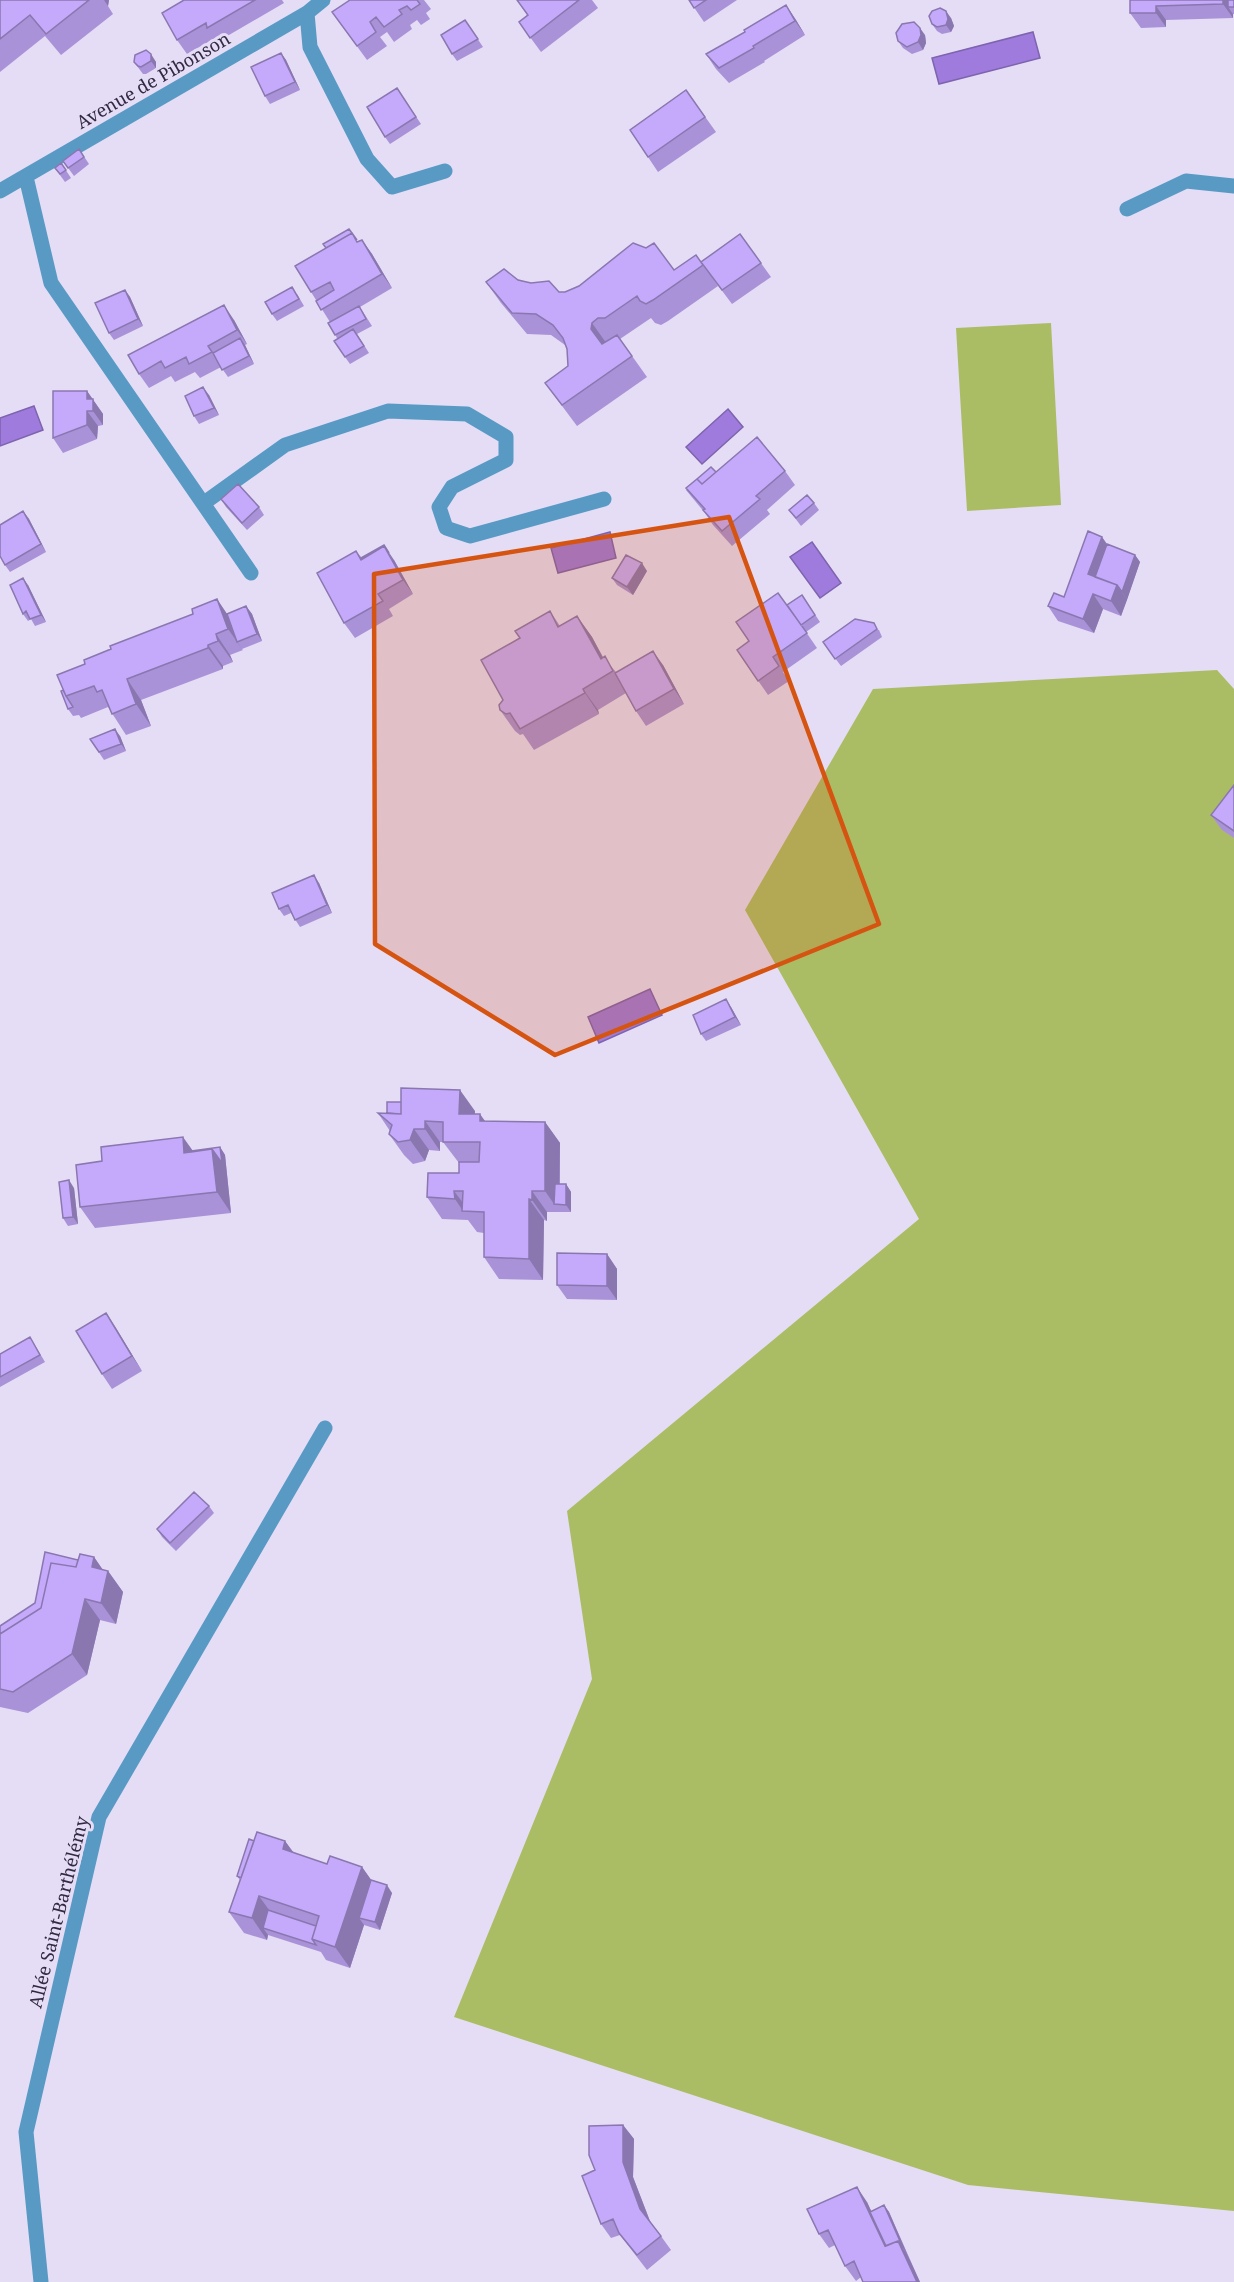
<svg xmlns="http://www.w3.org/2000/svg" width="1234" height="2282" font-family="'Noto Serif',serif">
<rect width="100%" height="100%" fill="#e4ddf5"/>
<path fill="#abbd64" d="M1051,323L1061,505L967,511L956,328Z
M1217,670L1234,689V2211L968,2185L454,2017L592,1679L567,1511L919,1219L745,910L873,689Z"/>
<path fill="#9e7bdd" stroke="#7e63ae" stroke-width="1.5" d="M1033,32L1040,58L939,84L932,58Z
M34,406L43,430L0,446V418Z
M728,409L743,427L702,464L686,447Z
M610,532L616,558L558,573L551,548Z
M812,542L841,583L820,598L790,557Z
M650,989L662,1015L599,1043L588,1017Z"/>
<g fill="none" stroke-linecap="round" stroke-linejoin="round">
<path stroke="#599ac5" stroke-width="15" d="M307,13L310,47L367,159L392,187L445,171
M26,177L51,283L251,573
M0,191L307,13L323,0
M1127,209L1186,181L1234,186
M204,503L285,445L388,411L467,414L506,437V460L452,487L439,507L446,528L470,536L604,499
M41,2282L26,2132L99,1817L325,1428"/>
</g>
<path fill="#a992d8" d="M0,0H109L108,6L113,14L61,55L45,36L0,72Z
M184,0H282L284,3L217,42L215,38L187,54L177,40Z
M350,0H424L431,9L426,13L430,19L421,25L417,20L410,25L412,29L394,42L387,32L380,37L387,46L367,60L332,12Z
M517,0H592L598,8L541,52L519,22L527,15Z
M689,0H737L704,22Z
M1130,0H1234V14H1233V18L1166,20V27L1141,28L1130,13Z
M786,5L796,20L805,35L764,61L765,62L729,83L716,69L706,54L745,32Z
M951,18L954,26L951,32L942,34L937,31L932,24Z
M465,20L483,47L457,61L452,54Z
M925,35L926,43L923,50L912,54L903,48L898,41Z
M146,50L156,62V68L146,74H143L134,62Z
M281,53L286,60L300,90L270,104L265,96Z
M397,88L421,124L390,144L385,137Z
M686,90L716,132L658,172L630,130Z
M79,149L89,164L74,176L63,161Z
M61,163L71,178L65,182L55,168Z
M740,234L771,277L732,304L711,276L718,286L668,321L661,325L655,323L651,318L620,339L647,377L577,426L545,383L568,366L567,349L565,345L551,335L527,334L501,303L486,282L518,280L559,292H565L674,270L701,262Z
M362,240L372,254L392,288L360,307L372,326L357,334L369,353L350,364L345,357L330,322L311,292L358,242Z
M125,290L130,297L143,326L114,340L109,333Z
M297,294L304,306L277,321L272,314Z
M234,320L247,344L245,345L254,364L228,377L221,367L200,378L195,372L175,382L171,376L149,388L139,374Z
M87,391L103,414V425L98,426L97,439L63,453L53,438Z
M209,395L219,415L199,424L194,416Z
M785,471L795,485L767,510L770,514L732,546L713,525L705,513L686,490L697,479L716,472Z
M221,499L259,507L264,515L247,530L226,507Z
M814,503L819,510L801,526L789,510Z
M23,511L29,519L46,552L10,572L5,565Z
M1102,537L1107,544L1135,555L1140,562L1121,616L1103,609L1094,633L1058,621L1048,606L1064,597Z
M356,551L362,558L394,560L413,594L389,609L393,616L355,638L344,623Z
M647,571L633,595L617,585L612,578Z
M28,585L46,622L35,626L31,619L28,621L23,614Z
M802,595L820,622L806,632L817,648L783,672L789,681L768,695L737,650L749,641L787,605Z
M217,599L227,614L246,606L252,614L262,641L242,649L243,650L230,655L233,662L223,666V669L141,700L151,726L126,735L108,707L81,718L79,715L73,716L68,709L63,690L85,664L111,649L193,614Z
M550,611L560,626L577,616L592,637L603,657L616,672L663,665L684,704L646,726L636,711L626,693L598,710L599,714L534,750L523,734L520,735L515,731L500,710L520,638Z
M855,619L879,630L882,637L841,666L823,642Z
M120,736L126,751L104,760L90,739Z
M1234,785V838L1222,830L1211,815Z
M319,883L332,913L300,927L291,913L284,916L279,909Z
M731,1007L741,1025L706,1041L701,1034Z
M475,1111V1114L485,1121L545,1122L560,1143V1184H566L571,1192V1212H547V1221L544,1220L543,1280L499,1279L484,1257V1233L477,1232L468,1220L442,1219L427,1197L459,1173V1163L443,1142H440V1151L429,1150L425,1161L413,1164L404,1155L389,1134L390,1131L378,1113Z
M220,1147L225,1155L231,1213L95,1228L80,1207L192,1151Z
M74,1188L78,1224L68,1226L63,1218Z
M607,1254L617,1269V1300L567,1299L557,1285Z
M106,1313L142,1371L112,1389L102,1374Z
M30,1337L45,1362L0,1387V1354Z
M209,1506L214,1513L176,1551L162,1537L157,1529Z
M94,1557L103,1570L108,1571L123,1592L116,1624L100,1620L87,1675L28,1713L0,1707V1626L35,1603L78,1560Z
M254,1841H285L294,1853L327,1864L362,1867L371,1880L392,1893L380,1930L364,1925L350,1968L326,1960L321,1952L268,1935L267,1940L244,1933L229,1912L240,1880L237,1876Z
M623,2125L634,2139L633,2177L650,2221L671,2250L647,2270L620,2235L611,2238L601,2224L595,2170Z
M867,2202L871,2211L884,2205L889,2212L920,2282H863L861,2277L856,2281L845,2266L835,2245L829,2248L819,2234Z"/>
<path fill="#8a77b0" d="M104,0H109L108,6Z
M1223,0H1233L1228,7L1233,14V18L1223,4Z
M786,5L796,20L805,35L795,21Z
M1156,6L1166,20V27L1156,13Z
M946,11L951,18L954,26L951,32L946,25Z
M920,28L925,35L926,43L923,50L918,42Z
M281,53L286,60L300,90L295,82Z
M151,54L156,62V68L151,61Z
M362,240L372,254L392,288L382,274Z
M125,290L130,297L143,326L138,319Z
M224,305L234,320L247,344L237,330Z
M592,323L607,344L606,350L591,329Z
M240,338L245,345L254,364L249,356Z
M203,387L209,395L219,415L214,408Z
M87,391L103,414V425L93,411L87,399Z
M87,411L98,426L97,439L87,425Z
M23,511L29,519L46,552L41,544Z
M1102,537L1112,552L1093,581L1088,574Z
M384,545L394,560L413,594L403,580Z
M1135,555L1140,562L1127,600L1122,592Z
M642,563L647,571L633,595L627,587Z
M23,578L28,585L46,622L41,615Z
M1117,585L1127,600L1121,616L1111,601Z
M1093,594L1103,609L1094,633L1083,619Z
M217,599L231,620L237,642L243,650L228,629Z
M246,606L252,614L262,641L257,634Z
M577,616L592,637L611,673L601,659Z
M216,634L230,655L233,662L218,641Z
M208,645L223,666V669L208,648Z
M653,651L663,665L684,704L674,689Z
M127,679L141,700L151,726L136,704Z
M583,689L598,710L599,714L585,693Z
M115,729L120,736L126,751L121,744Z
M314,875L319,883L332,913L327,905Z
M726,999L731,1007L741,1025L735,1017Z
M460,1090L475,1111L474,1135L459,1114Z
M480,1114L495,1135L480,1121Z
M425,1121L440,1142V1151L425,1129Z
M545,1122L560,1143L559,1205L554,1204L545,1191Z
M414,1129L429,1150L425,1161L410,1140Z
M183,1137L198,1158L184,1153Z
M220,1147L225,1155L231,1213L217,1192L212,1149Z
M69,1180L74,1188L78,1224L73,1217Z
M566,1184L571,1192V1212L566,1205Z
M454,1191L469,1211H463L455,1199Z
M532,1191L547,1212V1221L532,1200Z
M529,1199L544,1220L543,1280L529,1259Z
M607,1254L617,1269V1300L607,1286Z
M106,1313L116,1328L142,1371L132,1356Z
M94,1557L107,1576L108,1571L123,1592L116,1624L101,1603L92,1567Z
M85,1599L100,1620L87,1675L72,1654Z
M285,1841L300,1862L283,1849Z
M362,1867L377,1888L359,1918L364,1925L350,1968L335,1947Z
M387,1885L392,1893L380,1930L375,1922Z
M259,1896L274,1917L263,1928L268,1935L267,1940L252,1918Z
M623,2125L634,2139L633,2177L651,2224L640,2209L623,2162Z
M857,2187L867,2202L891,2253L885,2246Z
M884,2205L889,2212L908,2256L903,2248Z
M898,2241L908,2256L920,2282H917Z"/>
<path fill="#c5aafb" stroke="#8a77b0" stroke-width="1.5" d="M0,0H89L46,34L30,15L0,39Z
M184,0H255L207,28L206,23L177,40L162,13Z
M350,0H417L420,4L411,10L407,6L399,10L402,14L384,27L376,17L370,22L376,32L357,46L332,12Z
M517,0H579L530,38L519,22L528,15Z
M689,0H706L694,8Z
M1130,0H1223V4L1156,6V13H1130Z
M1228,0H1234V7H1228Z
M786,5L795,21L753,46L754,48L719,68L706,54L745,32L744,30Z
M940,8L946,11L948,19L946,25L937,27L932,24L929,16L932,11Z
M465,20L478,39L452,54L441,35Z
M914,22L920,28L921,35L918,42L907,47L898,41L896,33L902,24Z
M146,50L151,54V61L141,67L138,66L134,62L135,55Z
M281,53L295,82L265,96L251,67Z
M397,88L416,117L385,137L367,107Z
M686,90L705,117L648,157L630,130Z
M79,149L84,157L68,168L63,161Z
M61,163L66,170L60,174L55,168Z
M349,229L357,240L352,233L326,248L323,244Z
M352,233L357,242L362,240L382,274L321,310L316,301L334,290L330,282L311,292L295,266Z
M740,234L761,263L722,290L701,262Z
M633,243L646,248L654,243L674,270L696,255L703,265L653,300L646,304L640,301L637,296L605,318H598L592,323L591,329L602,344L617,335L632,356L562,405L545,383L568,366L567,349L563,338L553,325L536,314L512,313L486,282L504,269L518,280L531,283L549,281L559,292H565L579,286Z
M292,287L299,299L272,314L265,302Z
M125,290L138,319L109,333L95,303Z
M224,305L237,330L208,346L212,352L189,364L186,357L165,368L161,361L139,374L128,355Z
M359,306L366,319L335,335L328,323Z
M353,329L364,346L345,357L334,341Z
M240,338L249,356L222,370L213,353Z
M203,387L214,408L194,416L185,396Z
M53,391H87V399H93V411H87V425L53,438Z
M757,437L785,471L756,496L760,499L722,531L703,510L705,509L686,488L697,479L702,484Z
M711,467L716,472L702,484L697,479Z
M238,484L259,507L242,523L221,499Z
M807,495L814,503L796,518L789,510Z
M23,511L41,544L5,565L0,556V525Z
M1088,531L1102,537L1088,574L1117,585L1111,601L1093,594L1083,619L1048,606L1054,593L1064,597Z
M1107,544L1135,555L1122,592L1117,585L1095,577Z
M384,545L389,553L384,546L362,559L361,558Z
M384,546L403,580L378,594L383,601L344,623L317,573L356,551L361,560Z
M626,555L642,563L627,587L612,578Z
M23,578L41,615L30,619L26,611L23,614L10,585Z
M778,593L807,633L773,657L779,666L758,681L737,650L749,641L736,622Z
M802,595L815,615L801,625L787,605Z
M217,599L228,629L216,634L218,641L208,645V648L127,679L136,704L112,714L102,690L97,692L94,686L66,696L57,675L85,664L84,660L111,649L110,646L193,614L192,609Z
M246,606L257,634L237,642L227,614Z
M550,611L558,627L577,616L601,659L605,656L613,671L583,689L585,693L520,729L510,713L506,714L500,710L499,705L503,700L481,660L520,638L515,631Z
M855,619L874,623L877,629L835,659L823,642Z
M653,651L674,689L636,711L615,673Z
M63,690L66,696L73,707L68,709L61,691Z
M115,729L121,744L99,752L90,739Z
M1234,785V831L1211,815Z
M314,875L327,905L295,920L288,905L279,909L272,893Z
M726,999L735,1017L701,1034L693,1015Z
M401,1088L460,1090L459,1114H480V1121L545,1122V1191H532V1200L529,1199V1259L484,1257V1212L462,1211L463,1191H454L455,1199L427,1197L428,1173H459V1162H479L480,1142H443V1122L425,1121V1129H414L410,1140L398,1142L389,1134L392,1125L378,1113L401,1114Z
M387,1102H401V1114L387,1113Z
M183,1137L184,1153L212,1149L217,1192L80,1207L76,1165L102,1161L101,1147Z
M220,1147L222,1163L212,1149L192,1152V1151Z
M69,1180L73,1217L63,1218L59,1182Z
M555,1184H566V1205L554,1204Z
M557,1253L607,1254V1286L557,1285Z
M106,1313L132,1356L102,1374L76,1331Z
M30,1337L40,1355L0,1377V1354Z
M194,1492L209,1506L170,1543L157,1529Z
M45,1552L78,1560L76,1567L51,1563L41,1608L0,1634V1626L35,1603Z
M80,1554L94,1557L92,1567L108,1571L101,1603L85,1599L72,1654L13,1692L0,1689V1634L41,1608L51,1563L76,1567Z
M257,1832L285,1841L283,1849L327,1864L330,1856L362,1867L335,1947L312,1939L319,1916L259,1896L252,1918L229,1912Z
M249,1839L254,1841L241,1878L237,1876Z
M371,1880L387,1885L375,1922L359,1918Z
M268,1910L316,1926L312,1939L316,1945L263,1928Z
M623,2125V2162L640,2209L661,2236L637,2255L619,2233L613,2219L601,2224L582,2176L595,2170L589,2155V2126Z
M857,2187L885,2246L898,2241L917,2282H863L854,2261L845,2266L828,2230L819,2234L807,2209Z
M884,2205L903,2248L898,2241L886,2246L870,2212Z"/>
<path fill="#d65411" fill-opacity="0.2" stroke="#d65411" stroke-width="4.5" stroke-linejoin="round" d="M729,517L879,924L555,1055L375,944L374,574Z"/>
<g text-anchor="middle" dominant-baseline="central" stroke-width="6" stroke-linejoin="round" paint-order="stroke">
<g font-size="18" fill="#322a42" stroke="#e4ddf5">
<text transform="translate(153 80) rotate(-30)">Avenue de Pibonson</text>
<text transform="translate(58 1912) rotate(-76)">Allée Saint-Barthélémy</text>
</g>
</g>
</svg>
